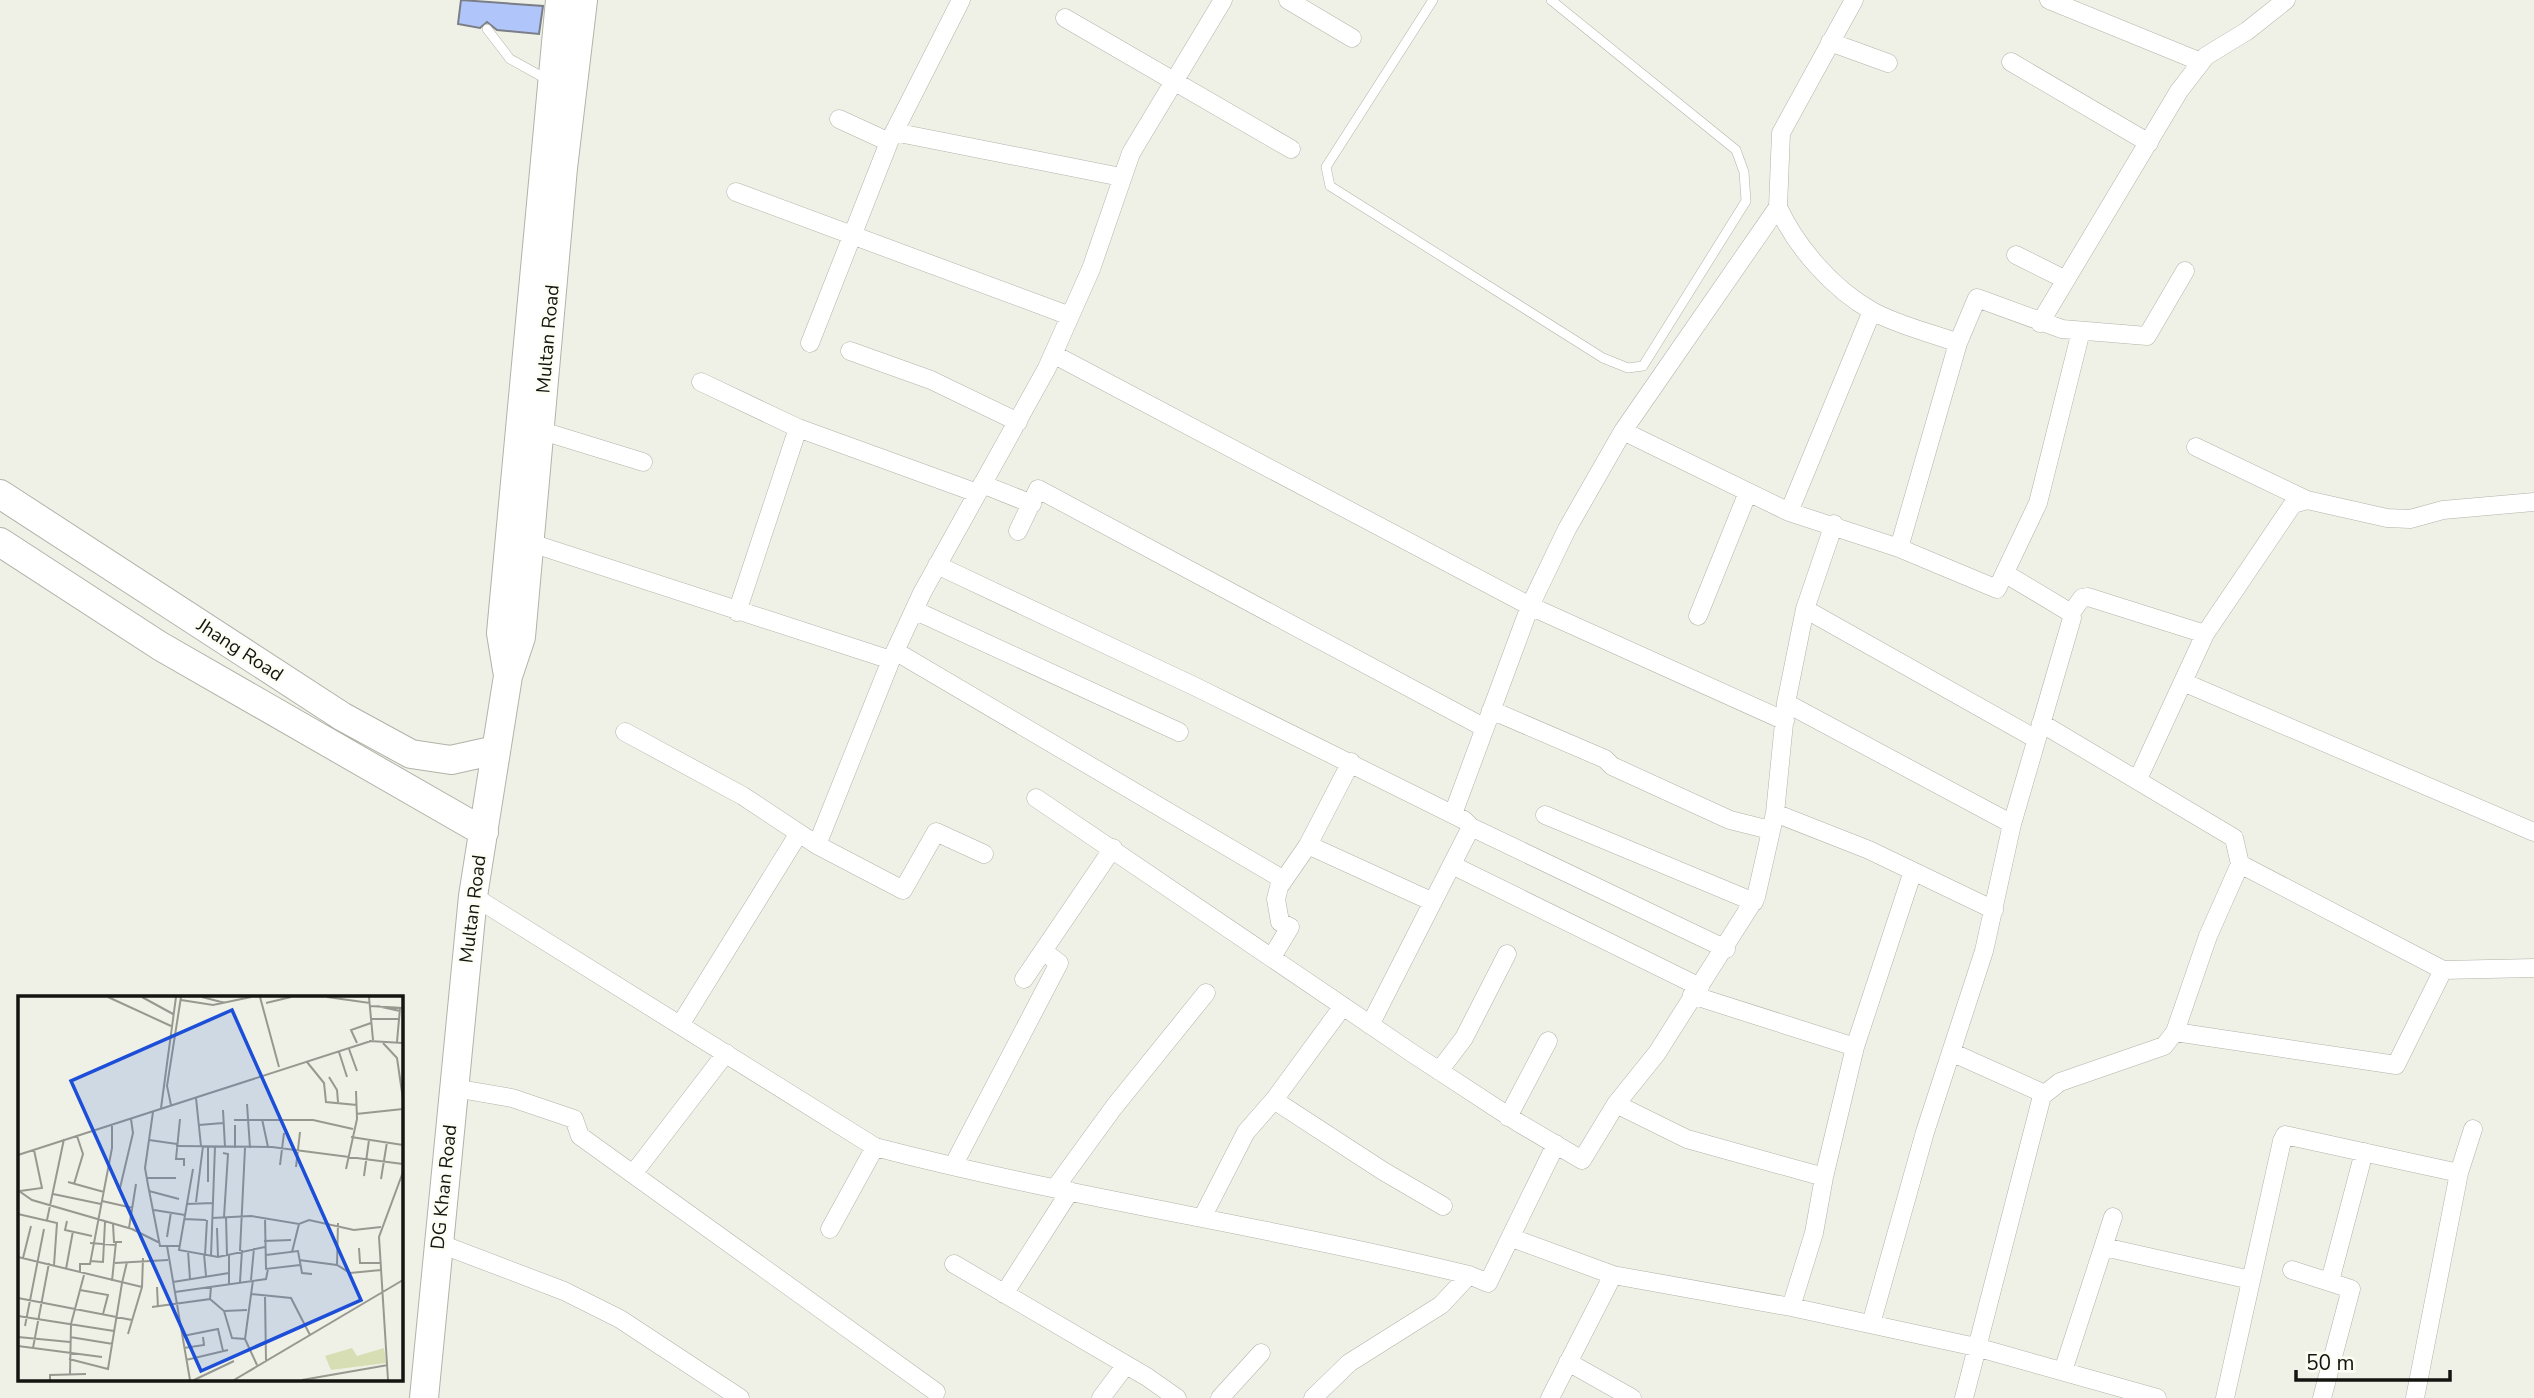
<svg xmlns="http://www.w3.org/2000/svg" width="2534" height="1398" font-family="'Nunito Sans',sans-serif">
<rect width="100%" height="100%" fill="#eff1e6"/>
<path fill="#b0c5f9" stroke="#7b7e87" stroke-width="2" d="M461,0L543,6L539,34L497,30L487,22L480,28L458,24Z"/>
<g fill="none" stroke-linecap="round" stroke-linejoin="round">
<g stroke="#b1b3a9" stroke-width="10">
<path id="lane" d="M1433,0L1326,167L1330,186L1603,358L1628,368L1643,366L1746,201L1744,172L1736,150L1551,0
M487,29L510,59L548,80"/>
</g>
<g stroke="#b1b3a9" stroke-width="19">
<path id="street" d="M1288,0L1352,38
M2049,0L2201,62
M1065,18L1291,149
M1830,42L1888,63
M2011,62L2149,143
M839,119L889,142
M894,132L1121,177
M736,192L1070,316
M1778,207C1796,247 1833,289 1872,311C1897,325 1931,333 1958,343
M2016,255L2066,280
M2040,323L2179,91L2206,56L2247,31L2286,0
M810,343L889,142L961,0
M850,351L931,380L1018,422
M1053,354L1530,606L1785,721
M701,382L798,428L977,493
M539,430L643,462
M1623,431L1789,512L1899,548L1997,589L2038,503L2081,331
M2196,447L2307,500
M982,484L1032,504
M1789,512L1872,311
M1018,531L1038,489L1485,728
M531,543L891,660
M1899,548L1958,343L1977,298L2062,329L2147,336L2185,271
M937,565L1196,687L1464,820L1471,827L1726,949
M1805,609L2036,739
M914,610L1179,732
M737,612L798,428
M2071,613L2082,598L2088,597L2205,634
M1698,616L1748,492
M895,651L1284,880
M2183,682L2534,832
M1786,703L2012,824
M1491,710L1605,759L1612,766L1730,820L1770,830
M2041,723L2234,838L2240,864L2208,936L2175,1032L2164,1046L2060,1082L2042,1096
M625,732L743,796L817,845L903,890L936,832L984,854
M2138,779L2205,634L2293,504L2307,500L2387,518L2410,519L2443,510L2534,502
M1036,798L1412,1053L1519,1123L1582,1160L1616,1104L1657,1053L1756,897L1775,813L1786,703L1805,609L1834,524
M1775,813L1869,850L1994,910
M1453,814L1530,606L1567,529L1623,431L1778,207L1781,133L1854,0
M1545,815L1754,902
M817,845L891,660L922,593L1047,368L1091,269L1131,153L1223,0
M1308,845L1433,902
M2240,864L2443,970L2534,968
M1452,865L1700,987
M473,896L875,1147C1071,1198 1272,1227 1469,1275L1488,1283L1556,1144
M1272,957L1290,927L1280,922L1276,899L1279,887L1308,845L1351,762
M1024,979L1113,848
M1692,995L1855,1047
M680,1025L799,833
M1370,1025L1471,827
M2175,1032L2396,1065L2443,970
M1951,1052L2038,1091L2042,1096L1964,1398
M1439,1071L1464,1038L1507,954
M454,1088L512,1098L574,1119L580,1136L936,1392
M1274,1100L1383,1171L1443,1206
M1616,1104L1687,1139L1824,1177
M1508,1117L1548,1041
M953,1166L1059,963L1043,951
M633,1174L726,1053
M1055,1188L1114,1107L1206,993
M1203,1216L1246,1132L1274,1100L1343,1006
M830,1229L875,1147
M1512,1238L1613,1275L1791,1307L1976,1347L2157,1398
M438,1243L564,1291L620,1319L740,1398
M2104,1247L2251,1280
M954,1264L1147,1377L1177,1398
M2292,1270L2351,1289L2322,1398
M2330,1281L2364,1152
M1004,1294L1070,1191
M1791,1307L1814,1233L1824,1177L1855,1047L1913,871
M1871,1324L1925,1132L1984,951L2012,824L2072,618L2071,613L2006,574
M1568,1362L1632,1398
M2063,1371L2113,1217
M1101,1398L1125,1366
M1220,1398L1261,1353
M1313,1398L1349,1363L1441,1305L1469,1275
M1550,1398L1613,1275
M2225,1398L2282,1141L2285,1135L2459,1173
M2415,1398L2459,1173L2473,1129"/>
</g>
<g stroke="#b1b3a9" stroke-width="30">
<path id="primary" d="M0,494L343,717L411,754L451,760L496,750
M0,542L160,646L484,832
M507,670L501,633L560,0
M424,1398L473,896L508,676L521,637L563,168L583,0"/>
</g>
<use href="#lane" stroke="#fff" stroke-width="9"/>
<use href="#street" stroke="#fff" stroke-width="18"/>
<use href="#primary" stroke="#fff" stroke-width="28"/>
</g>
<g text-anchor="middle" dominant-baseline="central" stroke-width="5" stroke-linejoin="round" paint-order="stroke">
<g font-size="19" fill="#141511" stroke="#fcfef3">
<text transform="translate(548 339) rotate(-85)">Multan Road</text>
<text transform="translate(240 650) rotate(33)">Jhang Road</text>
<text transform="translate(473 909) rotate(-83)">Multan Road</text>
<text transform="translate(444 1187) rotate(-84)">DG Khan Road</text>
</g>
</g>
<g transform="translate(18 996)">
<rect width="385" height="385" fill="#eff1e6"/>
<path d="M334,352L339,360L366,352L368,367L313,374L307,360Z" fill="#d8deb4"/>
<path fill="none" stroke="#979991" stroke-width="2" d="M90,1L153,30M124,1L155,18M184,1L207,7M242,1L261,71M309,1L352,7M351,1L355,44M163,4L195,9L233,1M248,7L273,1M352,10L385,12M359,10L382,15M353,23H381M351,45L385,47M379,46L382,12M339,47L333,34L353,27M365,47L379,62L385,103M331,53L339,75M321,56L329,81M289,66L306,87L308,106L339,109M311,81L319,94L320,106M178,102L183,150M229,108L232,152M153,109L149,90L163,1M143,112L158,1M205,114L207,151M135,116L127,172L130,189L142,250H162M338,118L385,113M162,123L158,163H166V170M244,123L250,151M216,124H295L335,133M181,129L205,127M217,129V152M333,141L385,149M131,144L159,148M158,150L254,151L385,168M205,157L210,158L206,221M0,159L353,45M262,169L266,137M278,171L282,136M175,173L161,254L200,261L247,251M328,173L339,123L338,95M346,180L351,144M129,182H158M363,183L369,146M50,186L86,196M190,186V150M56,188L65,158L59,140M102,192L115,137L113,123M1,195L14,204L114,233L142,247M2,195L24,192L16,154M131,195L161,203M35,198L83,208M84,205L115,212M178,206L185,150M169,208L195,207M136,214L167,219M0,218L39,227L36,269M208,221L209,259M194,222L233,220L281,228L291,224L336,234L363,231M247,222L248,273L282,269M166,223L188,224M29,224L46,143M49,225L47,234L74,240M95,228L96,246H104M111,232L118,188M199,232L200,261M149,241L153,216M246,245L273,244M72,247L98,249M149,250L172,384M341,252L342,267H363M170,255L172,283M222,255L227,152M274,256L281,228M186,258L188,280M187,259L189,224M211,259V288M248,259L280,255L284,277L294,278M193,260L197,150M0,261L124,291M5,262L13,230M281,264L319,269L332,277L363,274M72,265L85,266L87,226M97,267L150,264M319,269L320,227M48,273L55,235M62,277V268H72L94,152V130M233,284L236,252M235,284L227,343L239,369M94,285L98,246M155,286L211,277M222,286L224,254M104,287L109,266M139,291L140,312M62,294L90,299L85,318M157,296L248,283L250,273M233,298L273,302L292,339M247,299L248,365M0,302L114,324M192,303L206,315L214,342L227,343M134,311L192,303L193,291M206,315L229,314M0,320L96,335M7,330L26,233M110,338L124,291L125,262M165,340L200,333L205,355M0,341L52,346M52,341L95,348M0,350L84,361M15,352L31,267M166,352L186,349L185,341M51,363L90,373L104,287M168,364L210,354M52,378L53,328L66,279M32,384V379L68,378M176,384L216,365M216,384L385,284M284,384L370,369M370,384L361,241L385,176"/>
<path fill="#1d4ed8" fill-opacity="0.15" stroke="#1d4ed8" stroke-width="3.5" d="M214,14L343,304L183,375L53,85Z"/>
<rect width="385" height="385" fill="none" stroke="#141511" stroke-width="3.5"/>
</g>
<path d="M2296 1370v10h154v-10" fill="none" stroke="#141511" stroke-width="3.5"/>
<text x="2306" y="1370" font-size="21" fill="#141511" stroke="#fcfef3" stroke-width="5" paint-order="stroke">50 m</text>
</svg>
